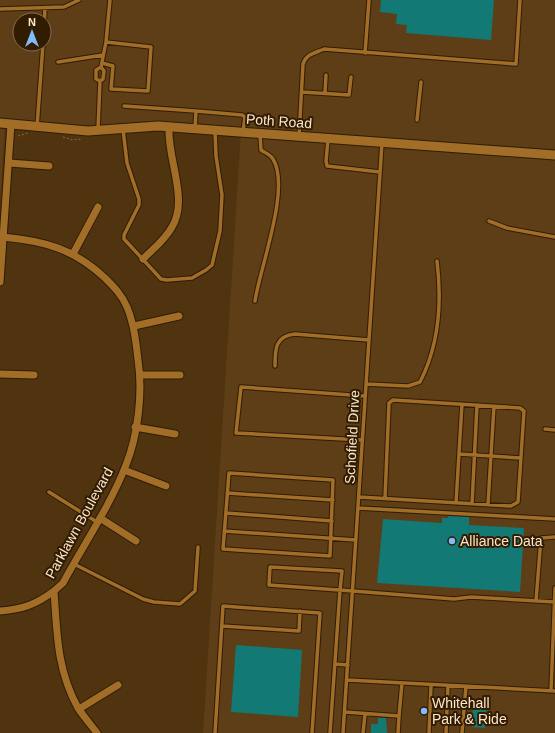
<svg xmlns="http://www.w3.org/2000/svg" width="555" height="733" font-family="Helvetica,sans-serif">
<rect width="100%" height="100%" fill="#4f340f"/>
<path fill="#5d3e16" fill-rule="evenodd" d="M0,0H555V733H203L241,131L105,129L5,125L0,203ZM20,20H44V44H20Z"/>
<path fill="#137975" d="M381,0H494L491,40L406,33L407,25L396,24L397,14L380,12Z
M448,516L469,517V525L524,528L520,592L377,583L383,519L442,523V518H448Z
M236,645L302,650L298,717L231,712Z
M473,700L487,701L485,728L472,727Z
M378,718H386L387,733H371V724H378Z"/>
<g fill="none" stroke-linecap="round" stroke-linejoin="round">
<g stroke="#2e1d08" stroke-width="5.5">
<path id="service" d="M0,9L64,7L79,0
M44,27L45,8
M365,53L369,0
M58,62L103,55
M102,63L113,66L111,89L148,91L151,47L106,42
M100,81L96,79V70L101,67L106,42L110,0
M302,92L349,95L351,77
M325,93L326,75
M124,106L196,111
M417,120L421,82
M37,127L43,44
M195,128L196,111L242,115L245,117L243,132
M98,129L100,81L103,79L104,71L101,67
M123,129L127,163L139,199V205L124,235V239L161,279L167,280L192,278L206,270L212,265L220,231L222,195L216,156L215,130
M299,136L303,64C306,54 315,53 324,49L516,64L520,0
M328,140L326,161L327,166L380,172
M489,221L507,228L555,237
M255,301C260,267 291,188 273,159C270,154 265,153 261,150L260,134
M275,366C275,349 275,336 295,334L369,340
M366,384L408,386L420,382C439,345 442,302 437,261
M545,429L555,430
M362,440L236,433L241,387L365,396
M459,454L521,458
M229,473L333,480L330,556L223,549Z
M49,492L97,522
M227,493L333,500
M359,497L511,506L518,502L524,411L520,408L393,400L389,403L385,498
M456,503L462,404
M472,504L477,405
M488,504L494,406
M358,508L555,519
M226,513L332,521
M224,531L356,540
M74,564L143,599L154,602L180,604L195,591L198,547
M536,601L541,538L555,537
M222,626L299,631L300,611
M335,664L348,665
M347,680L555,691
M551,691L555,588
M345,712L399,716L402,683
M215,733L223,606L320,613L312,733
M330,733L340,590L342,571L270,567L269,585L353,591L454,599L471,597L555,602
M343,733L382,143
M363,733L365,714
M398,733L399,716
M429,733L431,685
M446,733L448,685
M462,733L466,686"/>
</g>
<g stroke="#2e1d08" stroke-width="9">
<path id="minor" d="M9,163L49,166
M3,237C45,241 74,249 105,278C114,287 122,295 127,307C134,324 136,342 138,360C143,392 138,435 126,465C110,506 84,544 63,583L54,591C57,634 57,670 78,708C84,717 91,725 97,733
M73,254L98,207
M143,259C153,249 165,240 172,227C189,199 167,159 169,127
M0,282L11,124
M134,326L179,316
M0,374L34,375
M140,375H180
M135,427L175,434
M124,470L166,486
M100,518L136,541
M0,611C23,609 35,605 54,591
M79,709L118,685"/>
</g>
<g stroke="#2e1d08" stroke-width="11">
<path id="tertiary" d="M0,123L88,131L158,126L555,155"/>
</g>
<path stroke="#856b4a" stroke-width="1" stroke-dasharray="2 2" stroke-linecap="butt" d="M18,136L28,133
M63,137L72,140L81,139"/>
<use href="#service" stroke="#a16d27" stroke-width="3.5"/>
<use href="#minor" stroke="#a16d27" stroke-width="7"/>
<use href="#tertiary" stroke="#a16d27" stroke-width="9"/>
</g>
<g fill="#81bcfa" stroke="#311c00" stroke-width="1.5">
<circle cx="452" cy="541" r="4"/>
<circle cx="424" cy="711" r="4"/>
</g>
<g text-anchor="middle" dominant-baseline="central" stroke-width="4" stroke-linejoin="round" paint-order="stroke">
<g font-size="14" fill="#fde6cb" stroke="#311c00">
<text transform="translate(279 121) rotate(4)">Poth Road</text>
<text transform="translate(352 437) rotate(-87)">Schofield Drive</text>
<text transform="translate(79 523) rotate(-61)">Parklawn Boulevard</text>
</g>
<g font-size="14" fill="#fde6cb" stroke="#311c00" text-anchor="start">
<text x="460" y="541">Alliance Data</text>
<text x="432" y="703">Whitehall<tspan x="432" dy="16">Park &amp; Ride</tspan></text>
</g>
</g>
<g transform="translate(32 32)"><circle r="19" fill="#311c00" stroke="#836d51"/>
<path d="M0-3L7 15L0 10L-7 15Z" fill="#81bcfa"/>
<text y="-6" font-size="11" font-weight="bold" text-anchor="middle" fill="#fde6cb">N</text>
</g>
</svg>
